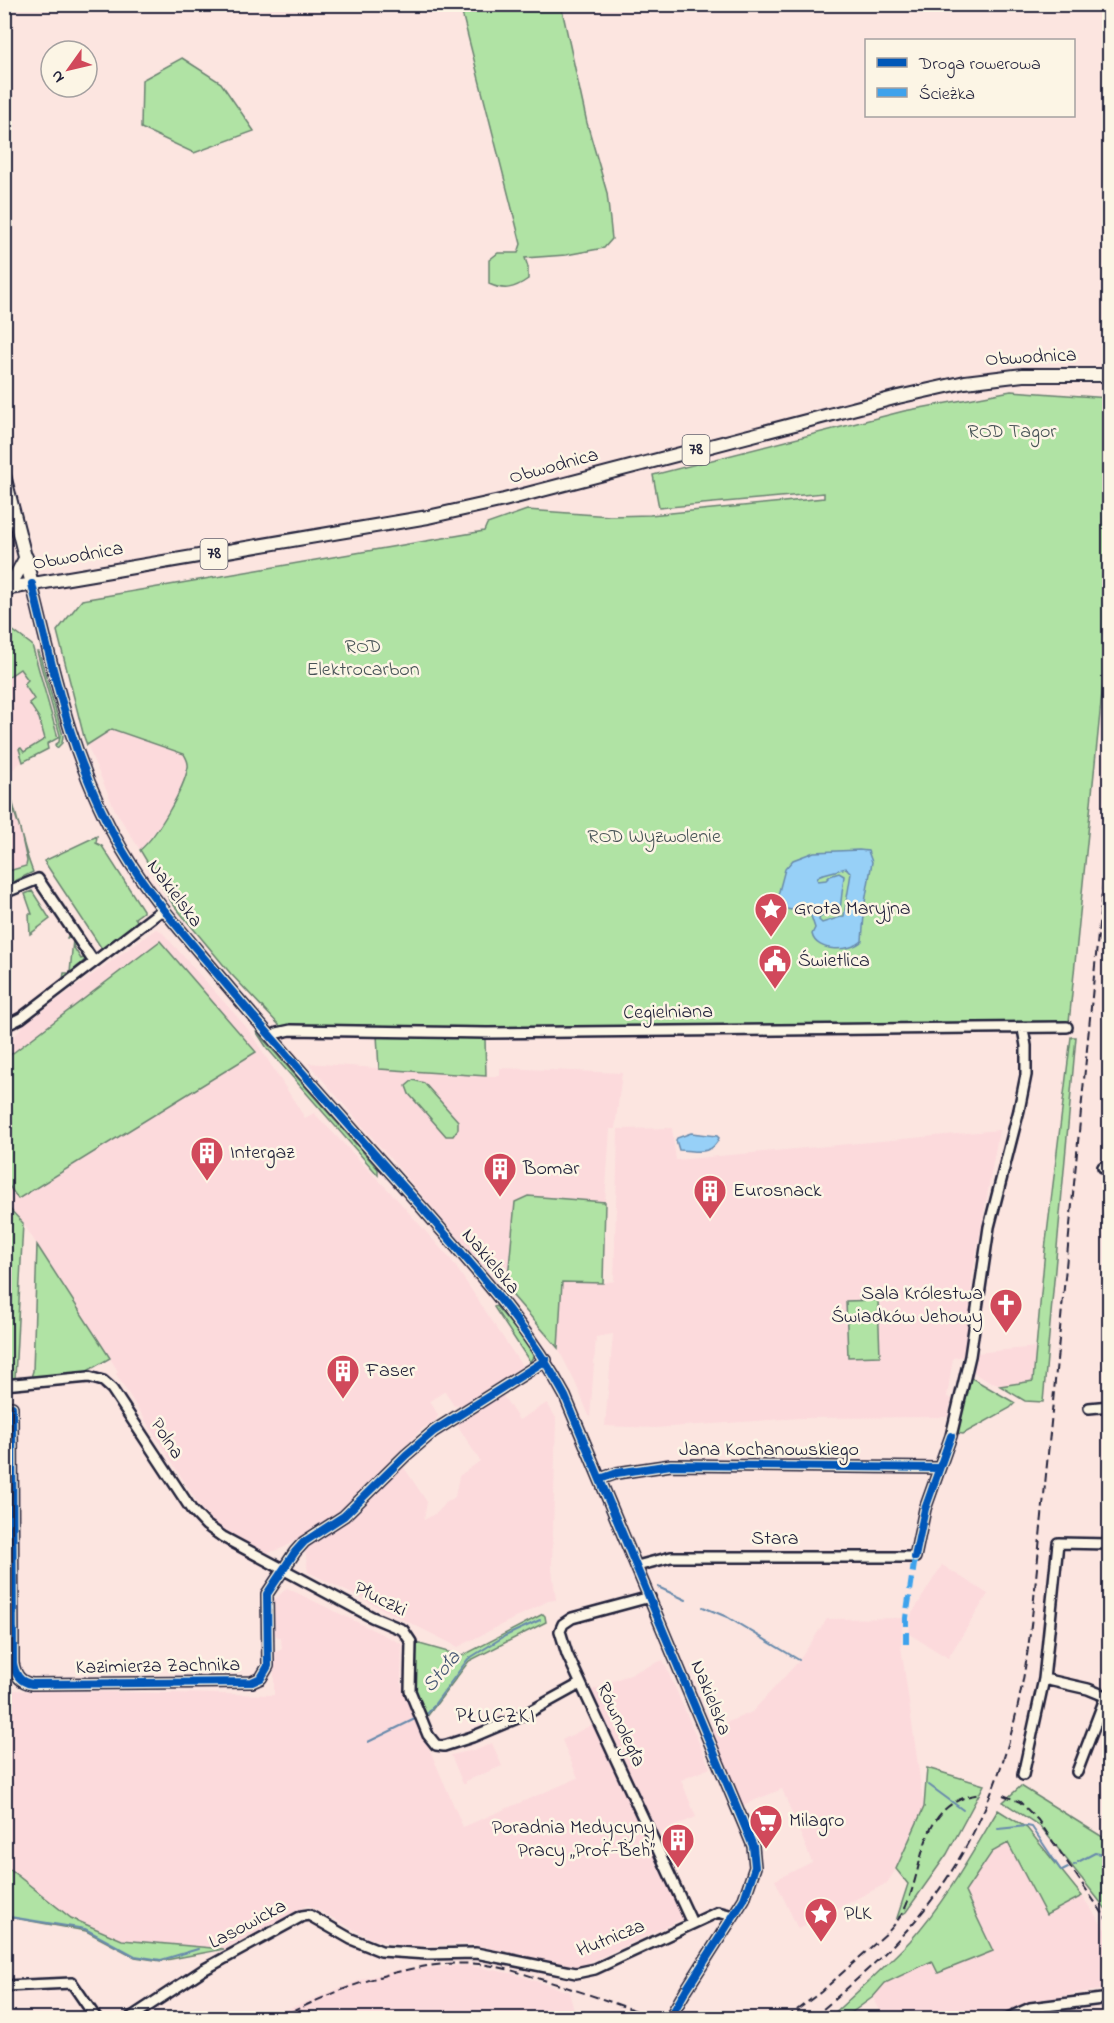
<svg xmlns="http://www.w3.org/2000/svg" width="1114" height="2023" font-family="'Indie Flower',sans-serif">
<rect width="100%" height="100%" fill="#fce5e0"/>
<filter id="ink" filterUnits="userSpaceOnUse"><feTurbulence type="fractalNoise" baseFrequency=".0167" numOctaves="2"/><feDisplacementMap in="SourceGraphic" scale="12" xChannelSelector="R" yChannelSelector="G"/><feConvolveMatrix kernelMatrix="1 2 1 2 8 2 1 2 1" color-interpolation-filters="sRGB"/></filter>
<g filter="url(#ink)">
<path fill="#fcdadc" d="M32,645L58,738L47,744L48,749L19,764L5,777V663Z
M112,729L184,753L188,763L185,778L166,817L140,850L115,810L87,745Z
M4,777L16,810L25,850L33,872L5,886Z
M156,929L161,931L248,1029L305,1118L314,1113L395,1197L452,1261L522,1366L462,1405L454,1406L445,1391L430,1401L438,1415L436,1420L421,1430L338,1513L285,1547L268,1553L215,1525L202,1510L116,1374L118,1371L23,1223L5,1204L4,1050L24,1024Z
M308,1063L487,1076H500V1068L622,1073L615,1129H610L605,1202L528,1196L515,1202L507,1289L482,1265Z
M672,1128L676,1160L999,1130L972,1279L970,1321L963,1356L953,1358L947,1397L952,1399L948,1417L800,1418L655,1428L605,1426L613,1334L596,1337L590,1418L575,1382L558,1348L562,1281L603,1283L614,1281L618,1129Z
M1036,1347L1033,1382L1000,1386L978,1376L973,1369L976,1353Z
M502,1394L519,1420L547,1403L556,1418L552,1569L556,1600L548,1601L458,1647L308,1572L305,1549L348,1522L403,1466L427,1502L424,1520L438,1512L444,1504L455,1497L459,1476L480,1461L456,1423Z
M942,1565L988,1594L948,1658L909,1634L911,1615Z
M287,1588L402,1644L401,1683L463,1827L578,1778L562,1740L595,1723L685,1918L579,1967L471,1944L406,1946L372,1939L308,1905L224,1949L122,1940L71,1918L9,1868H5L4,1690L274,1695V1653L282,1649L281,1638L275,1635L274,1600Z
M903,1618L901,1646L924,1807L896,1869L887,1883L798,1929L775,1880L812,1862L782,1789L741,1806L711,1729L752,1712L798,1662L827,1619Z
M663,1660L710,1768L681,1780L696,1817L658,1833L590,1691Z
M492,1743L502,1766L466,1781V1784H463L451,1755L479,1749Z
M1008,1843L1046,1915L1082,1896L1109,1935V1989L1077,1993L1044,2001L1009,2013L1003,2018H884L873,1997L885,1983L932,1960L938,1973L964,1892L992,1852Z
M466,1965L515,1974L569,1992L576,2018H267L360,1980L397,1970Z"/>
<path fill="#b0e3a4" stroke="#698270" stroke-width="1.5" d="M460,5H561L587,123L607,193L612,239L604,248L566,255L525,258L528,267V279C514,289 504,291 489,284V260L498,253H518L521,244Z
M182,58L221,83L254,131L194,153L141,128L142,80Z
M1011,391L1109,398V623L1069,1023L558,1028L281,1027L231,974L172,903L140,850C157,836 184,789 188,767C189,762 186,758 184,754L112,729L87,745L84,737L57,631L82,600L484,531L487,524L527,510L610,516L650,515L824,498V493L659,508L653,475L904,411Z
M4,624L32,645L58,738L47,744L48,749L23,762L19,749L21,748L24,752L45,739L39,718L29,703L34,699L24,684L28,680L20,669L5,679Z
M37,652H39L63,736L62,743L57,748L55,745L59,742L60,735Z
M8,788C18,816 22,845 33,872L5,886V872L26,866L27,861L20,829L7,791Z
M97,836L96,843L102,846L143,910V912L135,918L138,922L102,949L44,861Z
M32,891L50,919L30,934L29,914H32L25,894Z
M70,932L78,942L73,946L81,959L85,957L86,959L63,979L64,973H70L73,939L67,938Z
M160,941L256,1052L18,1199L5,1180V1059Z
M256,1031L378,1169V1175L267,1048Z
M377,1035L485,1038L486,1076L379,1069Z
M1071,1037H1076L1043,1402L1025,1401L1000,1386L1033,1381L1045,1250Z
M413,1080L424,1083L458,1121V1129L453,1136H446L409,1094L406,1086Z
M528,1196L605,1202L603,1283L562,1282L558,1348L507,1289L515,1202Z
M5,1204L23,1223L15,1378L5,1379Z
M37,1245L110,1358L84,1373L31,1377L33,1371Z
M878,1300L880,1356L848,1357L846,1301Z
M496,1306L531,1348L533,1357L530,1362L494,1307Z
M970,1377L1015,1403L1010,1408L963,1434L956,1433Z
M543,1614L545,1616L546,1622L469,1661L426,1718L413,1688L416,1662V1643L462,1656Z
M927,1768L984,1785L947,1854L906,1912L897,1918L908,1884L896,1869L924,1807Z
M1021,1786L1109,1841V1913L1041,1827L1003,1802Z
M998,1810L1027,1828L1082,1896L1046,1915L1008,1843L992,1852L965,1892L993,1951L938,1973L932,1961L885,1983L873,1997L844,2018H829C856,1993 884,1968 910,1941C945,1902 971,1855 998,1810Z
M4,1868H8L71,1918L122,1940L224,1949L161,1961L135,1957L86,1931L14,1918L5,1919Z"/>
<path fill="#97d0f7" stroke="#688aac" stroke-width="1.5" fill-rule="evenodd" d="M859,850L868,851L872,862L865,902L862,941C851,952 816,953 812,934L815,928L810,913L780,908L777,899L785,869L793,860L814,852ZM846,868L851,873L844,916L822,923L819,920L820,917L840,910L844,876L839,873L830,876L826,880L818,881L817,879L820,875Z
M691,1133L717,1136L719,1138C711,1157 695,1150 679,1150L676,1140L677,1138Z"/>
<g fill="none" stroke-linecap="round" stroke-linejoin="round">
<path stroke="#688aac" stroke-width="2" d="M658,1587L686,1600
M703,1607L727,1617L799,1660
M424,1715L428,1713L468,1659L505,1636L540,1620
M368,1742L419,1717
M929,1785L963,1810
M998,1829L1027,1826L1032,1827L1060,1869L1062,1871L1068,1868
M1078,1862L1095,1853L1110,1856
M1074,1865L1076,1864
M4,1916L85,1929L135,1956L161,1960L198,1949"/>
<g stroke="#22223b" stroke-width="14">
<path id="minor" d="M32,584C54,675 74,769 123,851C150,897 185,935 219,976C286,1056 356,1133 425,1211C476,1270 528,1326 565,1396L753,1846L755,1867L744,1899L686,1990L670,2018
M4,893L38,879L94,962
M4,1022L11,1023L21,1018L162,910
M271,1037L277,1033L291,1030L487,1033L1067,1027
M1103,1167L1110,1169
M4,1385L89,1377L103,1381L112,1389L191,1509L206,1525L223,1537L372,1617L403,1630L411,1642L410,1691L428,1735L436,1745L444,1746L472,1737L522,1716L580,1684
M12,1407L13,1663C15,1675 20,1682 32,1684L252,1682L261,1678L268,1666L267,1594L295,1552L304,1542L344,1516L406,1455L434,1431L546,1360
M1089,1408L1110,1406
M600,1479L617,1473L671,1465L939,1468
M637,1566L671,1557H915L925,1509L951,1436L970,1356L989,1227L1019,1110L1026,1075V1046L1023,1029
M650,1597L572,1618L563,1624L560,1631L567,1654L692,1923
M1044,1679L1088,1689L1110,1698
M1077,1772L1106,1696
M1023,1775L1044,1679L1058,1543L1110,1544
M4,1986L72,1983L96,2018
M130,2018L203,1970L302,1916L309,1915L351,1939L381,1951L427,1954L476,1953L576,1973L595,1969L718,1912L733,1916
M1008,2018L1030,2008L1110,1998"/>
</g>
<g stroke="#22223b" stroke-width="16">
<path id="major" d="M4,475L32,584
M4,587L15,577L26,557
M4,589L428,517L504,500L898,397L965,382L1023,375H1110"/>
</g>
<use href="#minor" stroke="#fcf5e5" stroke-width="9"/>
<use href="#major" stroke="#fcf5e5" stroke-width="12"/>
<path stroke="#22223b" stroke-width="2" stroke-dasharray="9 4.5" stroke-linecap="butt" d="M1003,1795L1020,1802L1038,1820L1110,1924
M279,2018C341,1988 409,1959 479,1964C499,1966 518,1972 537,1978C577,1990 617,2004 657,2018
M786,2018L821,1992L888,1932C896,1923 904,1913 908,1901C925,1859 921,1801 981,1794
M813,2018C845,1990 877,1963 906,1931C966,1866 1005,1777 1021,1690C1029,1650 1033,1609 1037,1568L1110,810"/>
<path stroke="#3ea2ec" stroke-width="6" stroke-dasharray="12 6" stroke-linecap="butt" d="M906,1644V1618L915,1557"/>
<g stroke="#fcf5e5" stroke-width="11">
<path id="cycleway" d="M32,584C54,675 74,769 123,851C150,897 185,935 219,976C286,1056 356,1133 425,1211C476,1270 528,1326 565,1396L753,1846L755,1867L744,1899L686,1990L670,2018
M12,1407L13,1663C15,1675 20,1682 32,1684L252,1682L261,1678L268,1666L267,1594L295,1552L304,1542L344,1516L406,1455L434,1431L546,1360
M600,1479L617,1473L671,1465L939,1468
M915,1557L925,1509L951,1436"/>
</g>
<use href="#cycleway" stroke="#0057b8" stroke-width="8"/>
</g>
</g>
<defs>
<g id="sight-pin" transform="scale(1.725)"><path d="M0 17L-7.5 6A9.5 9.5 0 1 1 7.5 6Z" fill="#d1495b" stroke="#fcf5e5"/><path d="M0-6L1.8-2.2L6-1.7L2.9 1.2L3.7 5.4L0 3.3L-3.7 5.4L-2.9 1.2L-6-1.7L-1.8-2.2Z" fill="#fff"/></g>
<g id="civic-pin" transform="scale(1.725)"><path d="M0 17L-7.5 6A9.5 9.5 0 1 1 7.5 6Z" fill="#d1495b" stroke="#fcf5e5"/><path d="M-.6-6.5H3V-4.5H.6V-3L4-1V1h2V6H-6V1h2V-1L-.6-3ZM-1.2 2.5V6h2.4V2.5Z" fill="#fff"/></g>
<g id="building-pin" transform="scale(1.725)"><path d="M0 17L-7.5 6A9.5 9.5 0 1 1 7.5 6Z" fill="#d1495b" stroke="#fcf5e5"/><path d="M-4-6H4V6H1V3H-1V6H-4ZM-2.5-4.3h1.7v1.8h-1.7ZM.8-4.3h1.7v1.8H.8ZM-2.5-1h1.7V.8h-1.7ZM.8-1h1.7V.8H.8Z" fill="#fff"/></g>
<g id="church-pin" transform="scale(1.725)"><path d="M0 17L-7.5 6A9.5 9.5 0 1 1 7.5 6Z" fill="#d1495b" stroke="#fcf5e5"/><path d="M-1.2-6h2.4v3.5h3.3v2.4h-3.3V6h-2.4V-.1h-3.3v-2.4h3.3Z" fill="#fff"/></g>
<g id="supermarket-pin" transform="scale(1.725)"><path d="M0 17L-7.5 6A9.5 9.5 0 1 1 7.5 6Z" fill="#d1495b" stroke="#fcf5e5"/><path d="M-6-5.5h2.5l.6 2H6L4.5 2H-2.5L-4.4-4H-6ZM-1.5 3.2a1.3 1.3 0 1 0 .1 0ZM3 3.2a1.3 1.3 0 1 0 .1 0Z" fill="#fff"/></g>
</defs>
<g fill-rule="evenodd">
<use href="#sight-pin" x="771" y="909"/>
<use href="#civic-pin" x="775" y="961"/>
<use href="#building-pin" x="207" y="1153"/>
<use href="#building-pin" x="500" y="1169"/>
<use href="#building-pin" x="710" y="1191"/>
<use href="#church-pin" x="1006" y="1305"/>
<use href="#building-pin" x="343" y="1371"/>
<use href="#supermarket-pin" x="766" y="1821"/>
<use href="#building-pin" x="678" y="1840"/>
<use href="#sight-pin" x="821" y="1914"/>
</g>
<g text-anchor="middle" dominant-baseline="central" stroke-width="5" stroke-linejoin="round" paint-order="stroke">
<g fill="#fcf5e5" stroke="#63616e" stroke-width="1.5">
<rect x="682.5" y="435" width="27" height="30" rx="4.5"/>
<rect x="200.5" y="539" width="27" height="30" rx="4.5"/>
</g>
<g font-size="18" font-weight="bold" fill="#22223b">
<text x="696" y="450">78</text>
<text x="214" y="554">78</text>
</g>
<g font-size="20" fill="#22223b" stroke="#fcf5e5">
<text transform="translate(1031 358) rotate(-3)">Obwodnica</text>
<text transform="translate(554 467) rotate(-15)">Obwodnica</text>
<text transform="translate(78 557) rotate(-10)">Obwodnica</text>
<text transform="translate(174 894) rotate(53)">Nakielska</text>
<text transform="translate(668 1013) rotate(-1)">Cegielniana</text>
<text transform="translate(490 1262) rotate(50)">Nakielska</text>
<text transform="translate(166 1439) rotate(57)">Polna</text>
<text x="769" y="1450">Jana Kochanowskiego</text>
<text x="775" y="1539">Stara</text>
<text transform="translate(380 1600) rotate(26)">Płuczki</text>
<text transform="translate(158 1667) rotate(-1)">Kazimierza Zachnika</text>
<text transform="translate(710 1698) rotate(68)">Nakielska</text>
<text transform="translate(620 1725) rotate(65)">Równoległa</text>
<text transform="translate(248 1925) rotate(-28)">Lasowicka</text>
<text transform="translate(611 1939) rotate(-22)">Hutnicza</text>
</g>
<g font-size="20" fill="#465255" stroke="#fcf5e5">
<text x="1012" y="432">ROD Tagor</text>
<text x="363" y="647">ROD<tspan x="363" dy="23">Elektrocarbon</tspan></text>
<text x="654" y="837">ROD Wyzwolenie</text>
</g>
<g font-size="20" fill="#22223b" stroke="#fcf5e5" text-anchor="start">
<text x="794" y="909">Grota Maryjna</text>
<text x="798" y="961">Świetlica</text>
<text x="230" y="1153">Intergaz</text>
<text x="523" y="1169">Bomar</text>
<text x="733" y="1191">Eurosnack</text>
<text x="983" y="1294" text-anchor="end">Sala Królestwa<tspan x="983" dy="23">Świadków Jehowy</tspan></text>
<text x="366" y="1371">Faser</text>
<text x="789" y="1821">Milagro</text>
<text x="655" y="1828" text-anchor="end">Poradnia Medycyny<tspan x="655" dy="23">Pracy „Prof-Beh”</tspan></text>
<text x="844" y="1914">PLK</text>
</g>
<g font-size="21" font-style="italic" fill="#455673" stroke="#fcf5e5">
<text transform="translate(442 1672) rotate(-50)">Stoła</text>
</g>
<g font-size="21" letter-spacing="1.5" fill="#22223b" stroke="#fcf5e5">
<text x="496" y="1717">PŁUCZKI</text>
</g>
</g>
<rect width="1114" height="2023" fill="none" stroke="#fcf5e5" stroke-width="24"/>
<rect x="12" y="12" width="1090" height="1999" fill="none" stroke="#22223b" stroke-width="2" filter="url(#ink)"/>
<rect x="865" y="39" width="210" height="78" fill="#fcf5e5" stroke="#a5a1a1" stroke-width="1.5"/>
<rect x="877" y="58" width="30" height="9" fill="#0057b8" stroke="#a5a1a1" stroke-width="1.5"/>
<text x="919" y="69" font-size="18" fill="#22223b">Droga rowerowa</text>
<rect x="877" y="88" width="30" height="9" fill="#3ea2ec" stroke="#a5a1a1" stroke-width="1.5"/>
<text x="919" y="99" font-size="18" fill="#22223b">Ścieżka</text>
<g transform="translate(69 69) rotate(236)"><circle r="28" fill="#fcf5e5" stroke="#a5a1a1" stroke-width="1.5"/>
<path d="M0-4.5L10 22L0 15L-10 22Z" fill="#d1495b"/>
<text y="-9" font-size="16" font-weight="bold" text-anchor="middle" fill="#22223b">N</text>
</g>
</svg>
